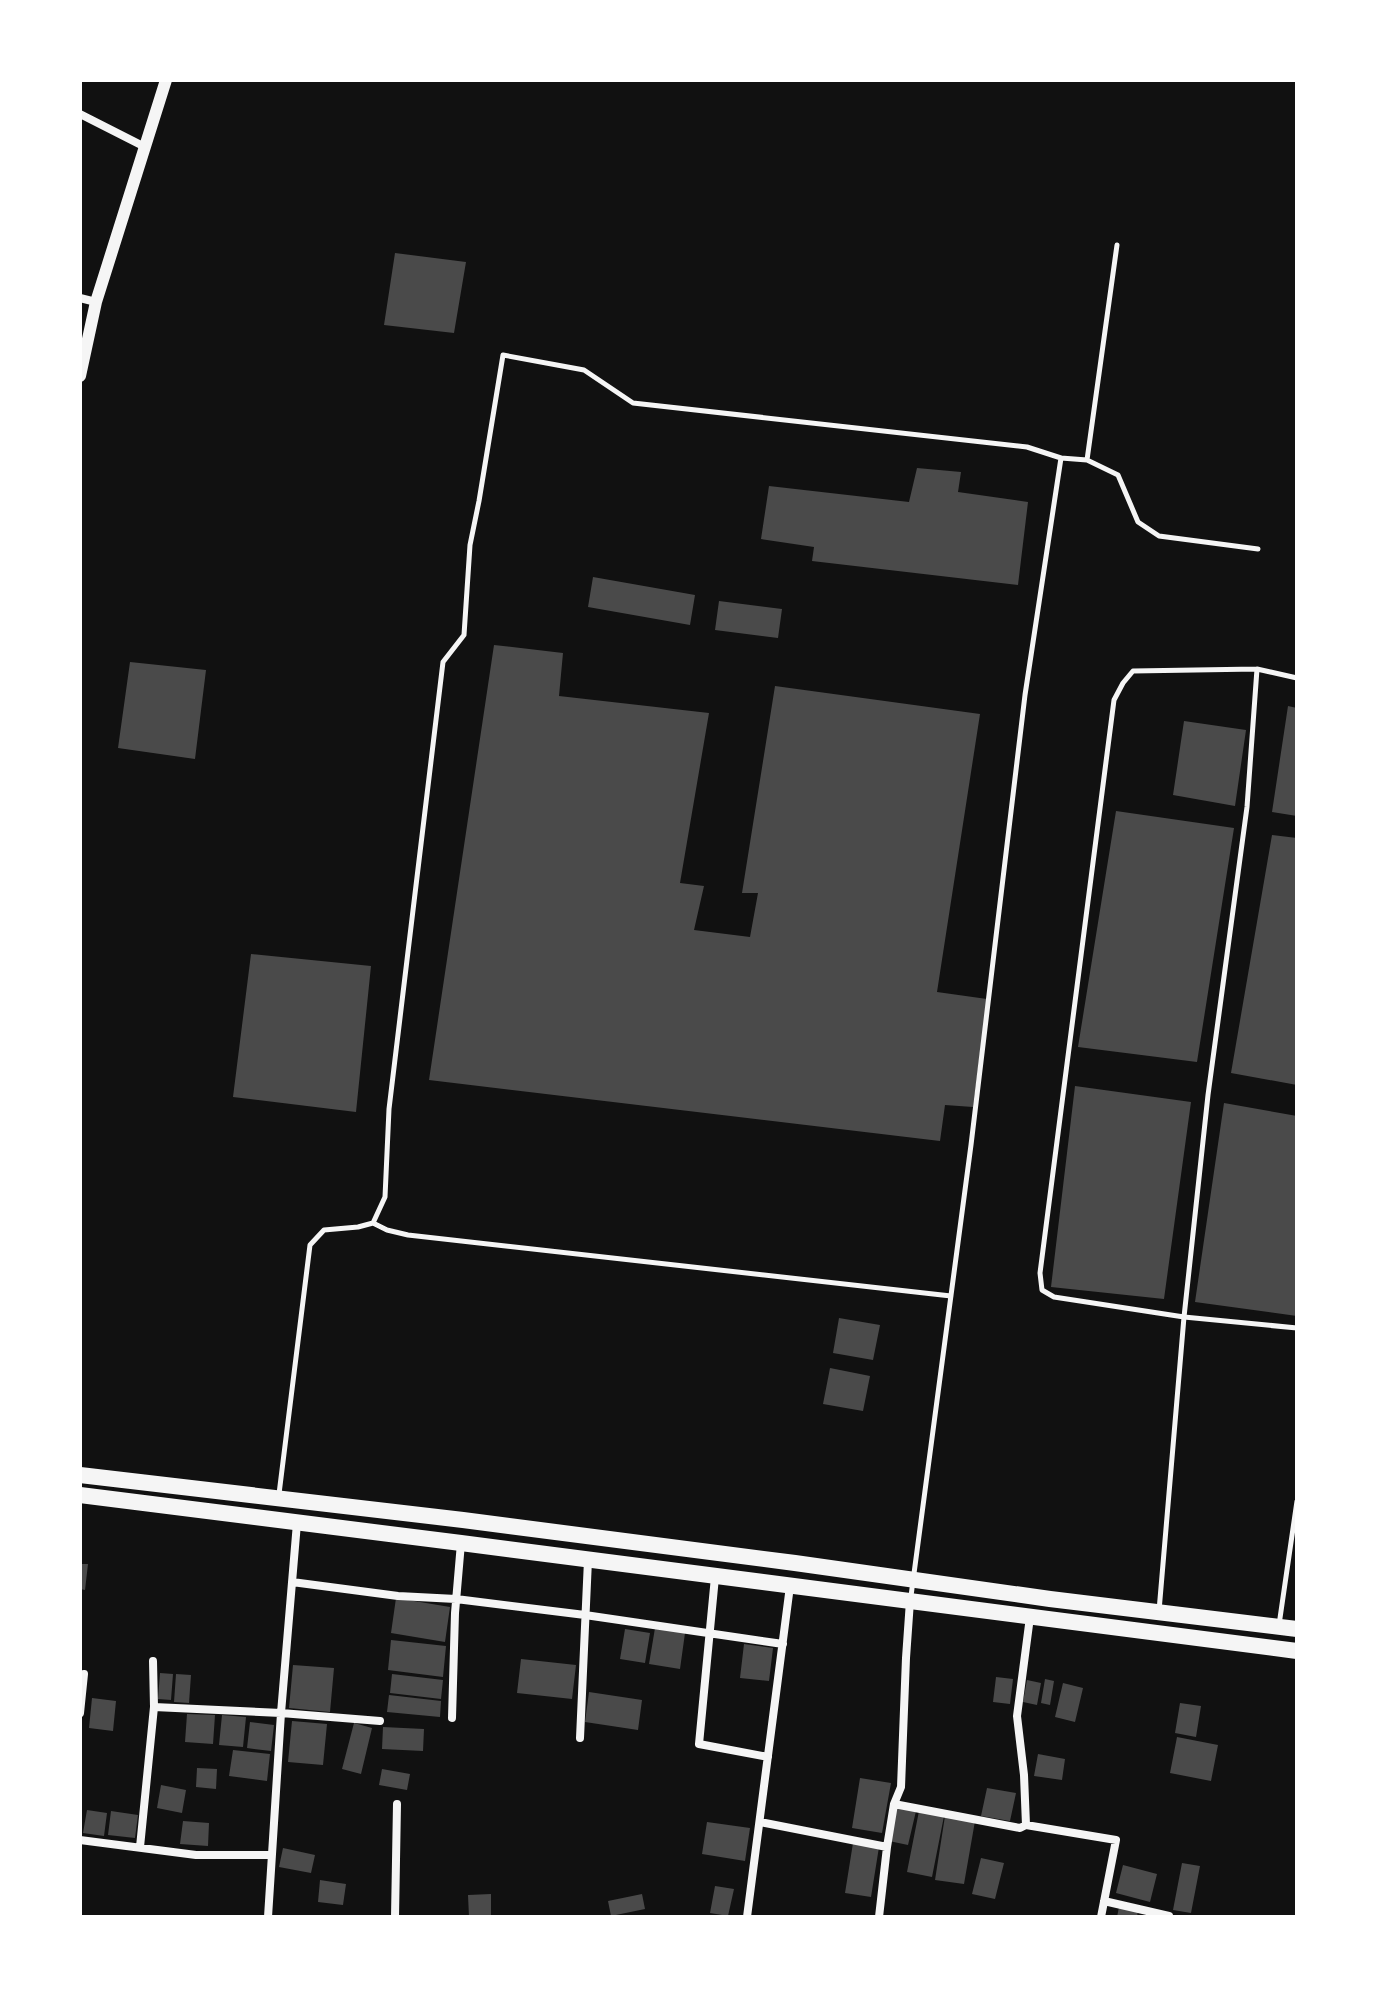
<svg xmlns="http://www.w3.org/2000/svg" width="1377" height="1997" font-family="Signika,sans-serif">
<rect width="100%" height="100%" fill="#111"/>
<path fill="#4a4a4a" d="M395,253L466,262L454,333L384,325Z
M917,468L961,472L958,492L1028,502L1018,585L812,561L814,547L761,539L769,486L909,502Z
M593,577L695,595L690,625L588,607Z
M719,601L782,609L778,638L715,630Z
M494,645L563,653L559,696L709,713L680,883L704,886L694,930L750,937L758,893H742L775,686L980,714L937,992L987,999L973,1107L945,1105L940,1141L429,1080Z
M130,662L206,670L195,759L118,748Z
M1288,706L1297,708V816L1272,812Z
M1184,721L1246,730L1235,806L1173,795Z
M1116,811L1234,828L1197,1062L1078,1047Z
M1272,835L1297,838V1085L1231,1073Z
M251,954L371,966L356,1112L233,1097Z
M1075,1086L1191,1102L1164,1299L1051,1287Z
M1224,1103L1297,1116V1316L1195,1302Z
M839,1318L880,1325L873,1360L833,1353Z
M830,1368L870,1376L863,1411L823,1404Z
M80,1564H88L85,1590L80,1589Z
M396,1598L450,1607L445,1642L391,1633Z
M655,1628L685,1633L680,1669L649,1664Z
M625,1629L650,1633L645,1663L620,1659Z
M391,1640L446,1646L443,1677L388,1670Z
M744,1644L773,1648L769,1681L740,1678Z
M521,1659L576,1665L572,1699L517,1693Z
M293,1665L334,1668L330,1712L289,1708Z
M160,1673L173,1674L171,1700L158,1699Z
M176,1674L191,1675L189,1703L174,1702Z
M392,1674L443,1680L441,1699L390,1693Z
M996,1677L1013,1679L1010,1704L993,1702Z
M1045,1679L1054,1681L1050,1705L1041,1703Z
M1027,1680L1041,1683L1037,1705L1023,1702Z
M1063,1683L1083,1688L1075,1722L1055,1717Z
M589,1692L642,1700L638,1730L585,1722Z
M389,1695L441,1701L440,1717L387,1712Z
M92,1698L116,1701L113,1731L89,1728Z
M1180,1703L1201,1706L1196,1737L1175,1733Z
M187,1714L215,1715L213,1744L185,1742Z
M222,1715L246,1717L243,1747L219,1745Z
M292,1721L327,1724L323,1765L288,1762Z
M250,1722L274,1725L271,1751L247,1748Z
M354,1723L372,1728L361,1774L342,1769Z
M383,1727L424,1729L423,1751L382,1749Z
M1177,1737L1218,1745L1211,1781L1170,1773Z
M233,1750L270,1754L267,1781L229,1776Z
M1038,1754L1065,1759L1062,1780L1034,1776Z
M197,1768L217,1769L216,1789L196,1787Z
M382,1769L410,1774L407,1790L379,1785Z
M860,1778L891,1783L882,1833L852,1828Z
M161,1785L186,1790L182,1813L157,1808Z
M987,1788L1016,1793L1010,1821L981,1816Z
M896,1807L916,1811L908,1845L889,1841Z
M87,1810L107,1813L104,1836L83,1833Z
M111,1811L138,1815L135,1838L108,1835Z
M919,1811L944,1816L932,1877L907,1872Z
M945,1816L975,1821L964,1884L935,1880Z
M183,1821L209,1823L208,1846L180,1844Z
M707,1822L750,1828L745,1861L702,1854Z
M853,1843L879,1847L871,1897L845,1893Z
M283,1848L315,1855L311,1873L279,1867Z
M981,1858L1004,1863L995,1899L972,1894Z
M1182,1863L1200,1866L1191,1913L1173,1910Z
M1123,1865L1157,1874L1150,1902L1116,1893Z
M320,1880L346,1884L343,1905L318,1902Z
M715,1886L734,1889L728,1916L710,1913Z
M491,1894V1917H469L468,1895Z
M642,1894L645,1909L611,1916L608,1901Z
M1119,1907L1138,1911L1137,1917H1117Z"/>
<g fill="none" stroke-linecap="round" stroke-linejoin="round">
<path stroke="#f5f5f5" stroke-width="5" d="M1061,458L1087,460L1118,475L1138,522L1159,536L1258,549
M1087,460L1117,245
M1297,678L1257,669L1247,807L1208,1095L1184,1317L1297,1328
M373,1223L387,1230L408,1235L951,1296
M279,1494L310,1245L324,1230L358,1227L373,1223L385,1197L389,1109L443,662L464,635L470,545L479,501L503,355L584,370L633,403L1027,447L1061,458L1025,695L971,1145L911,1596
M1159,1611L1184,1317L1054,1297L1042,1290L1040,1273L1114,700L1123,683L1133,671L1257,669
M1279,1625L1297,1501"/>
<path stroke="#f5f5f5" stroke-width="8" d="M80,114L145,147
M80,298L96,302
M715,1577L699,1744L768,1757
M292,1582L398,1596L456,1599L585,1615L783,1644
M154,1707L281,1713L380,1721
M80,1713L84,1674
M452,1718L455,1613L461,1543
M580,1738L588,1560
M894,1804L901,1787L906,1658L910,1601
M760,1822L887,1847
M1026,1825L1024,1775L1017,1716L1030,1617
M80,1840L196,1855H272
M140,1847L154,1707L153,1661
M1104,1901L1169,1916
M268,1917L281,1713L297,1523
M395,1917L397,1804
M747,1917L790,1586
M879,1917L887,1847L894,1804L1020,1828L1026,1825L1116,1840L1101,1917"/>
<path stroke="#f5f5f5" stroke-width="12" d="M80,376L96,302L166,80"/>
<path stroke="#f5f5f5" stroke-width="16" d="M80,1475L463,1520L795,1563L1050,1599L1297,1629
M80,1495L461,1543L1297,1651"/>
</g>
<rect width="1377" height="1997" fill="none" stroke="#ffffff" stroke-width="164"/>
</svg>
